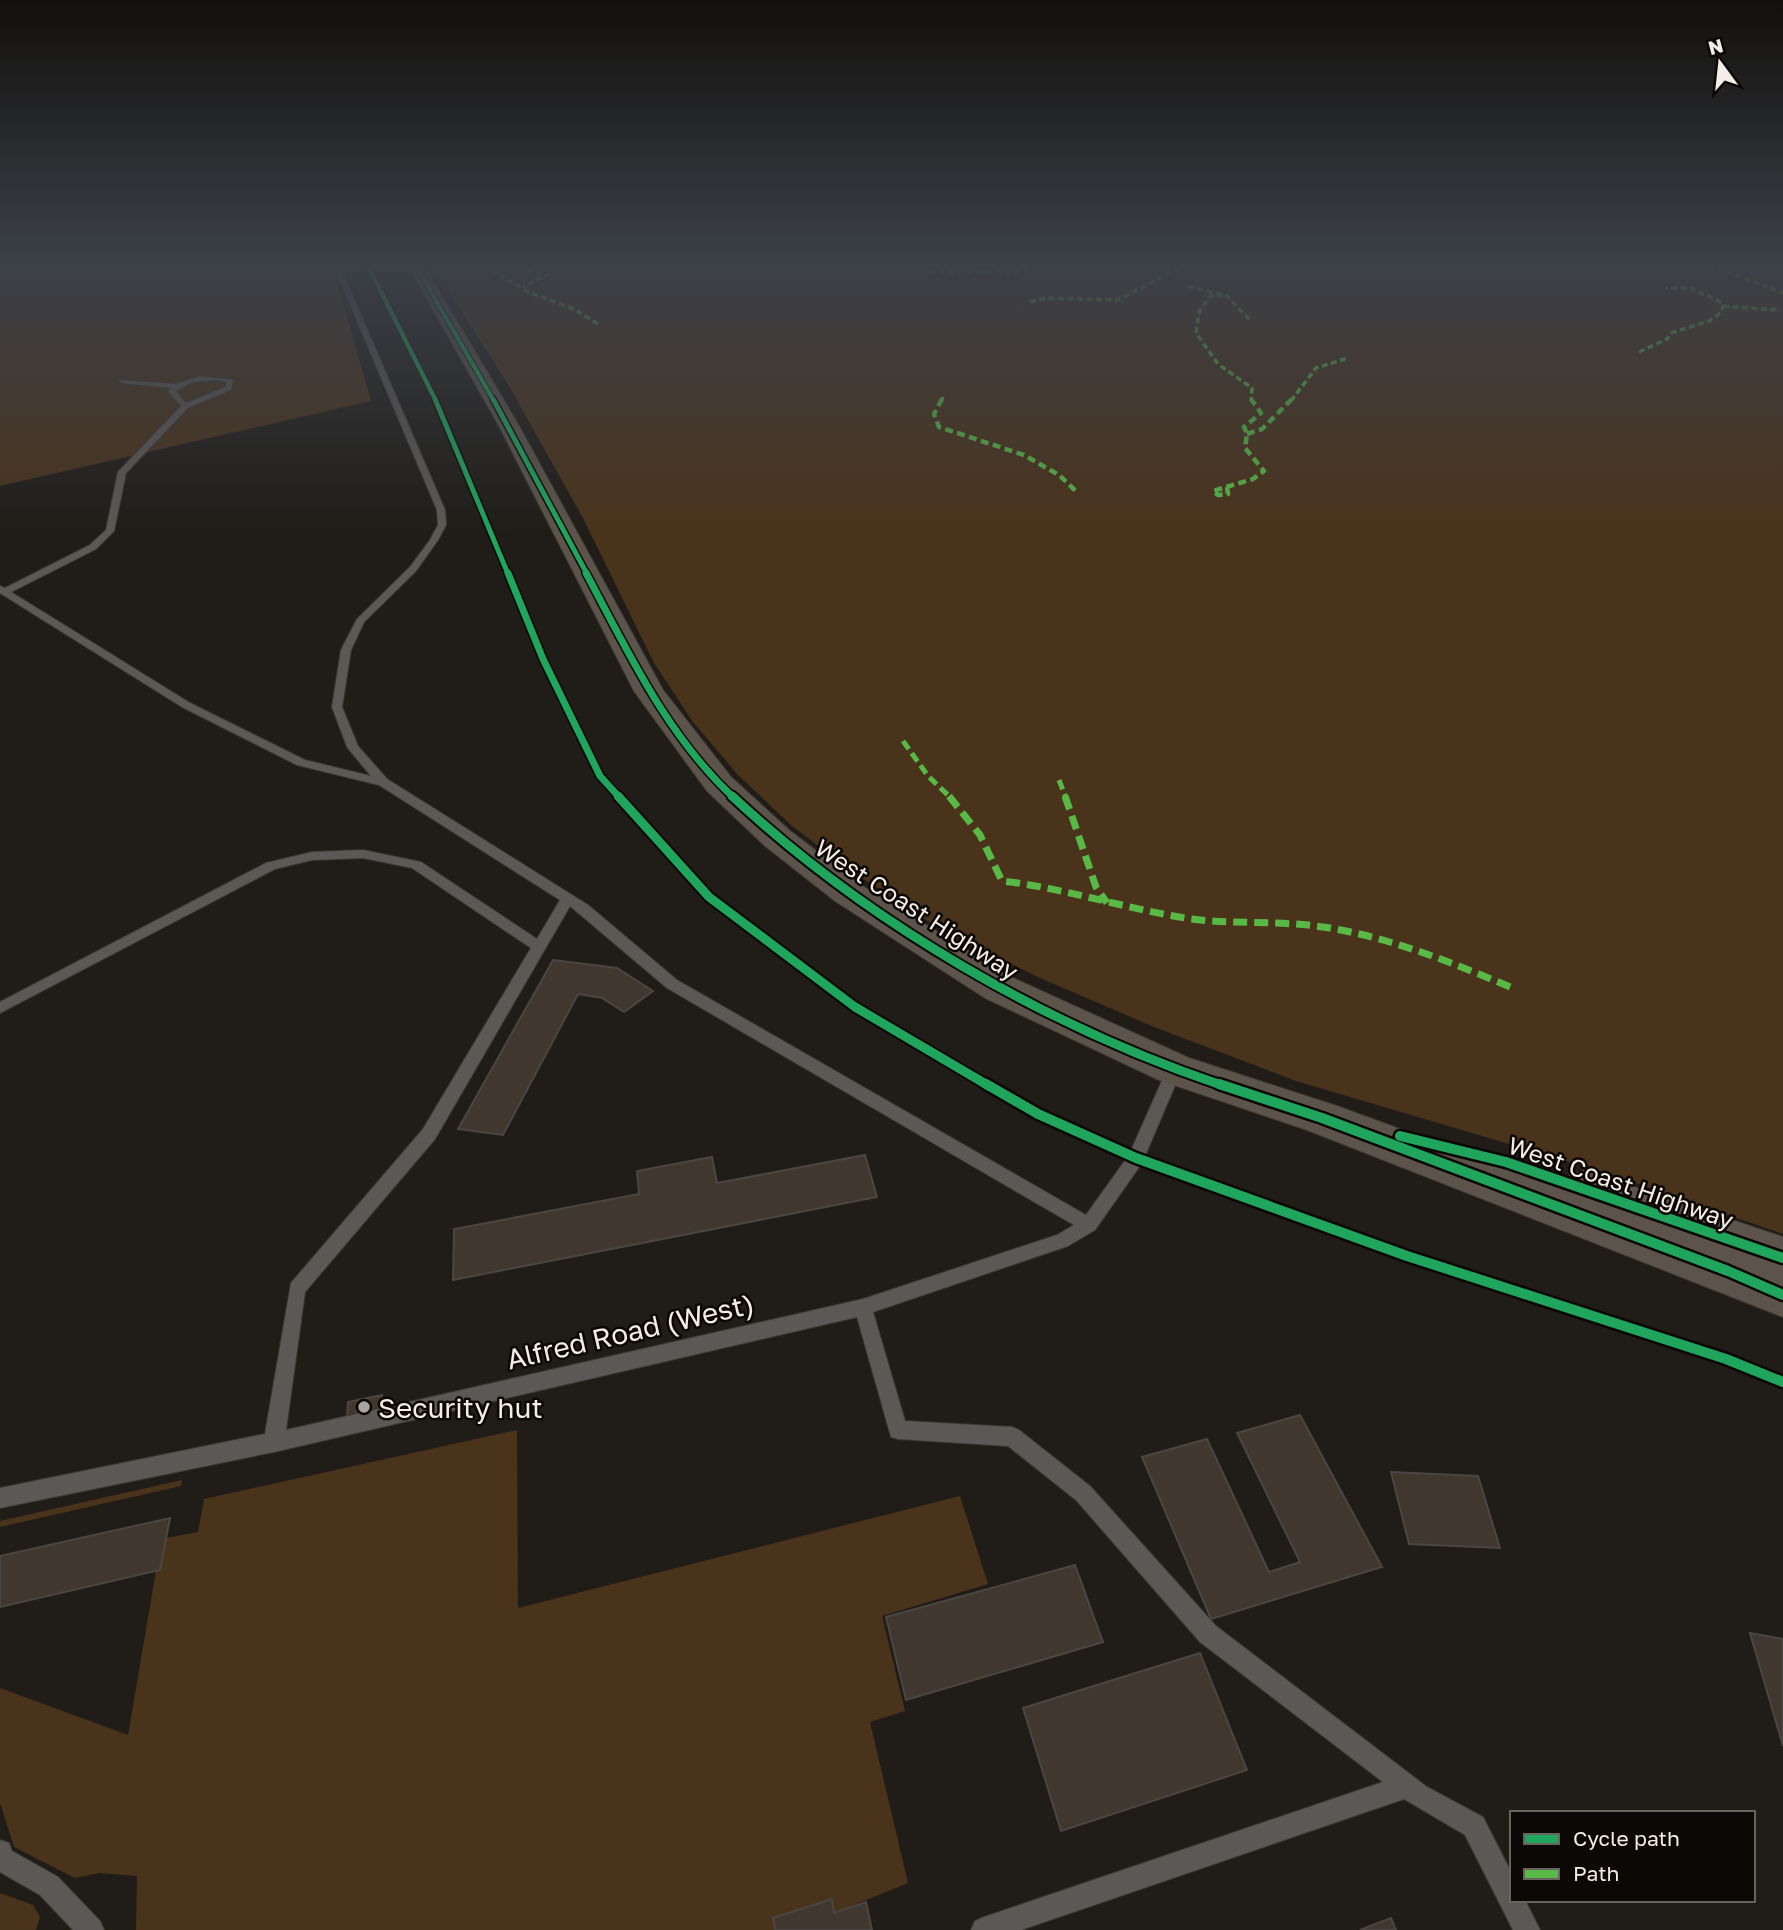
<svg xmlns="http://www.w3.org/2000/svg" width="1783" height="1930" font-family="'Golos Text',sans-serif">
<rect width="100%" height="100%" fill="#201d18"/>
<path fill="#4a331b" d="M0,264H332L371,401L0,486Z
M431,264H1783V1234L1610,1174L1296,1081L1154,1027L1040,978L940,929L856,874L792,826L738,775L693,722L654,663L583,518L506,381Z
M517,1430L518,1608L960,1496L988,1584L882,1616L905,1711L870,1722L908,1883L834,1913L831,1899L773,1918L775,1930H136L137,1876L99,1873L75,1878L14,1847L0,1803V1688L128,1735L156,1571L160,1570L166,1538L198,1532L204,1499Z
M182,1480L181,1486L0,1527V1521Z
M0,1893L33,1905L40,1917L36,1930H0Z"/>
<path fill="#40382e" stroke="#4a4643" stroke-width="2" d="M553,960L617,968L653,991L624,1012L602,998L578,994L503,1135L458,1129Z
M865,1155L877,1197L453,1280L454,1229L639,1194L637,1171L712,1157L717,1183Z
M382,1395L380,1412L347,1418L348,1402Z
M1300,1415L1382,1567L1211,1619L1142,1457L1207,1439L1269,1572L1300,1562L1237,1433Z
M1391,1472L1478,1476L1500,1548L1409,1544Z
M170,1518L160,1570L0,1607V1556Z
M1075,1565L1103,1642L906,1700L886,1617Z
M1750,1633L1783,1639V1746Z
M1200,1653L1247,1770L1061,1831L1023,1708Z
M832,1899L834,1913L866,1902L872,1930H775L773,1918Z
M1391,1918L1396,1930H1360Z"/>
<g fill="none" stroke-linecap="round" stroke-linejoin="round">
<g stroke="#3c3935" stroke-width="2">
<path id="lane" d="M333,264H339L445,510L446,525L438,540L416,571L364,622L351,650L342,707L358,746L387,779L588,905L677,980L1086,1215L1129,1155L1169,1065H1179L1182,1069L1142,1163L1095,1230L1068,1246L873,1312L905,1421L1012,1427L1019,1430L1090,1486L1216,1626L1427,1787L1483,1817L1512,1874V1900H1525L1540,1930H1513L1465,1835L1404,1799L1021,1930H971L975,1921L984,1917L1383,1782L1200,1642L1076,1500L1008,1446L898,1439L891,1437L857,1317L274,1452L0,1508V1488L265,1434L291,1283L423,1129L531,948L412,868L363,858L312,860L275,869L0,1013V1002L266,863L312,852L363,850L421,862L537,939L560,900L379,785L297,765L182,707L0,593V586L5,588L90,545L106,530L118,472L181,406L168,391L171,388L121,383L119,380L176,384L200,376L233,380L231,390L188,408L126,473L114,531L96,549L11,592L190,703L305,760L371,776L347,747L332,707L341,650L357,619L410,567L430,540L438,525L437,510ZM216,380L227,382L225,387L186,403L176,391L193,382ZM570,906L667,988L1074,1225L1057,1235L863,1299L286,1430L305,1292L435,1139Z
M0,1840L9,1843L12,1851L58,1877L100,1921L104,1930H73L40,1895L0,1872Z"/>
</g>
<g stroke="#3c3935" stroke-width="2">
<path id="highway" d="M407,264H423L518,424L663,690L731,777L789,830L861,885L1013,978L1189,1058L1337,1106L1561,1188L1568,1176L1584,1170L1783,1237V1317L1307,1130L1159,1080L985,998L835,901L765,846L707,791L634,691L498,424Z"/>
</g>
<use href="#lane" fill="#5c5855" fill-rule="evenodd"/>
<use href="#highway" fill="#5c544b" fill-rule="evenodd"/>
<path stroke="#58b947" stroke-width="3.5" stroke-dasharray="6 3.5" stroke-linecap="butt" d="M490,264L487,268L531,293L574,309L598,324
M520,264L530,272L548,274L523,287
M1709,264L1783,293
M929,272H1016L1059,264
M1188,286L1227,296L1250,320
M1223,295L1210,296L1199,312L1196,333L1218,364L1252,388L1251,401
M1030,302L1046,298L1118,300L1187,264
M1723,306L1779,310
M1639,352L1667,339L1671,333L1709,321L1722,312L1723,303L1690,288H1665
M941,401L943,397
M1291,401L1316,368L1348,358"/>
<path stroke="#58b947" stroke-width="4.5" stroke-dasharray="8 4.5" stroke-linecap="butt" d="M942,399L934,414L939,427L1024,455L1059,475L1078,493
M1247,434L1262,429L1292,399
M1227,487L1228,494L1218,495L1213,491L1253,479L1264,471L1245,448L1247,434L1244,427L1261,413L1251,399"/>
<path stroke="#58b947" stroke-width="5" stroke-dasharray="10 5" stroke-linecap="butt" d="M903,741L928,776L951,798
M1059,780L1066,798"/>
<path stroke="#58b947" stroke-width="7" stroke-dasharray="14 7" stroke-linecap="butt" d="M949,796L980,835L1002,881C1064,888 1123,908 1185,918C1230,925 1277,920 1323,927C1390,937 1453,963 1515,989
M1065,796L1096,887L1107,903"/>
<g stroke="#0b0805" stroke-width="6">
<path id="cycleway-far4" d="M367,264L436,401
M415,264L494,401"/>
</g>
<g stroke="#0b0805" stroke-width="8">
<path id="cycleway-far3" d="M435,399L508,574
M493,399L587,574"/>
</g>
<g stroke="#0b0805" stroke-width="10">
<path id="cycleway-far2" d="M508,573L543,659L600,776L620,798
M586,573C628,652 667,736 734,798"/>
</g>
<g stroke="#0b0805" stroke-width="13">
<path id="cycleway-far1" d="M618,796L709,897L855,1007L989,1086
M732,796C868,923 1048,1027 1224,1086"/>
</g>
<g stroke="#0b0805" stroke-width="15">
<path id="cycleway" d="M986,1084L1038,1114L1136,1158L1407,1256L1726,1359L1783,1382
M1219,1084L1322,1118L1728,1271L1783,1295
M1400,1136L1506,1162L1783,1258"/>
</g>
<use href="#cycleway-far4" stroke="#20a55d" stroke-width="4.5"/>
<use href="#cycleway-far3" stroke="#20a55d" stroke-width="5"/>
<use href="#cycleway-far2" stroke="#20a55d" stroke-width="7"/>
<use href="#cycleway-far1" stroke="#20a55d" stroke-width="9"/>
<use href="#cycleway" stroke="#20a55d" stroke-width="10"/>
</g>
<linearGradient id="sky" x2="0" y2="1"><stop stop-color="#12100d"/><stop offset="0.49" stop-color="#3c4048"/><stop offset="1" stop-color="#3c4048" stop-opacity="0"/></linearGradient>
<rect width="1783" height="535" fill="url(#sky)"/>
<circle fill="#a8a49f" stroke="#0b0805" stroke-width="2.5" cx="364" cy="1407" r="7"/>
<g text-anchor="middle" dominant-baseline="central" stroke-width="5" stroke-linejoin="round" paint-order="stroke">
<g font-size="24" fill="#f2ede7" stroke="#0b0805">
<text transform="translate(917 909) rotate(33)">West Coast Highway</text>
<text transform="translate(1621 1182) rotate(19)">West Coast Highway</text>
</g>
<g font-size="28" fill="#f2ede7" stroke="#0b0805">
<text transform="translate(630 1331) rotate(-13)">Alfred Road (West)</text>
</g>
<g font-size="28" fill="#f2ede7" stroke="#0b0805" text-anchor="start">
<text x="378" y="1407">Security hut</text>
</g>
</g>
<rect x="1510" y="1811" width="245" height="91" fill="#0b0805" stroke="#67645f" stroke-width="2"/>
<rect x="1524" y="1834" width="35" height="10" fill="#20a55d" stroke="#67645f" stroke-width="2"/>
<text x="1573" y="1846" font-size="21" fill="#f2ede7">Cycle path</text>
<rect x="1524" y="1869" width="35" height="10" fill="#58b947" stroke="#67645f" stroke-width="2"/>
<text x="1573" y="1881" font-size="21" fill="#f2ede7">Path</text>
<g transform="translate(1720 63) rotate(345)" stroke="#0b0805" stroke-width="5" paint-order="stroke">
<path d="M0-5L12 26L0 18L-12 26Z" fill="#f2ede7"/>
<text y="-10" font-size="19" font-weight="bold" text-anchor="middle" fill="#f2ede7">N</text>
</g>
</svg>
